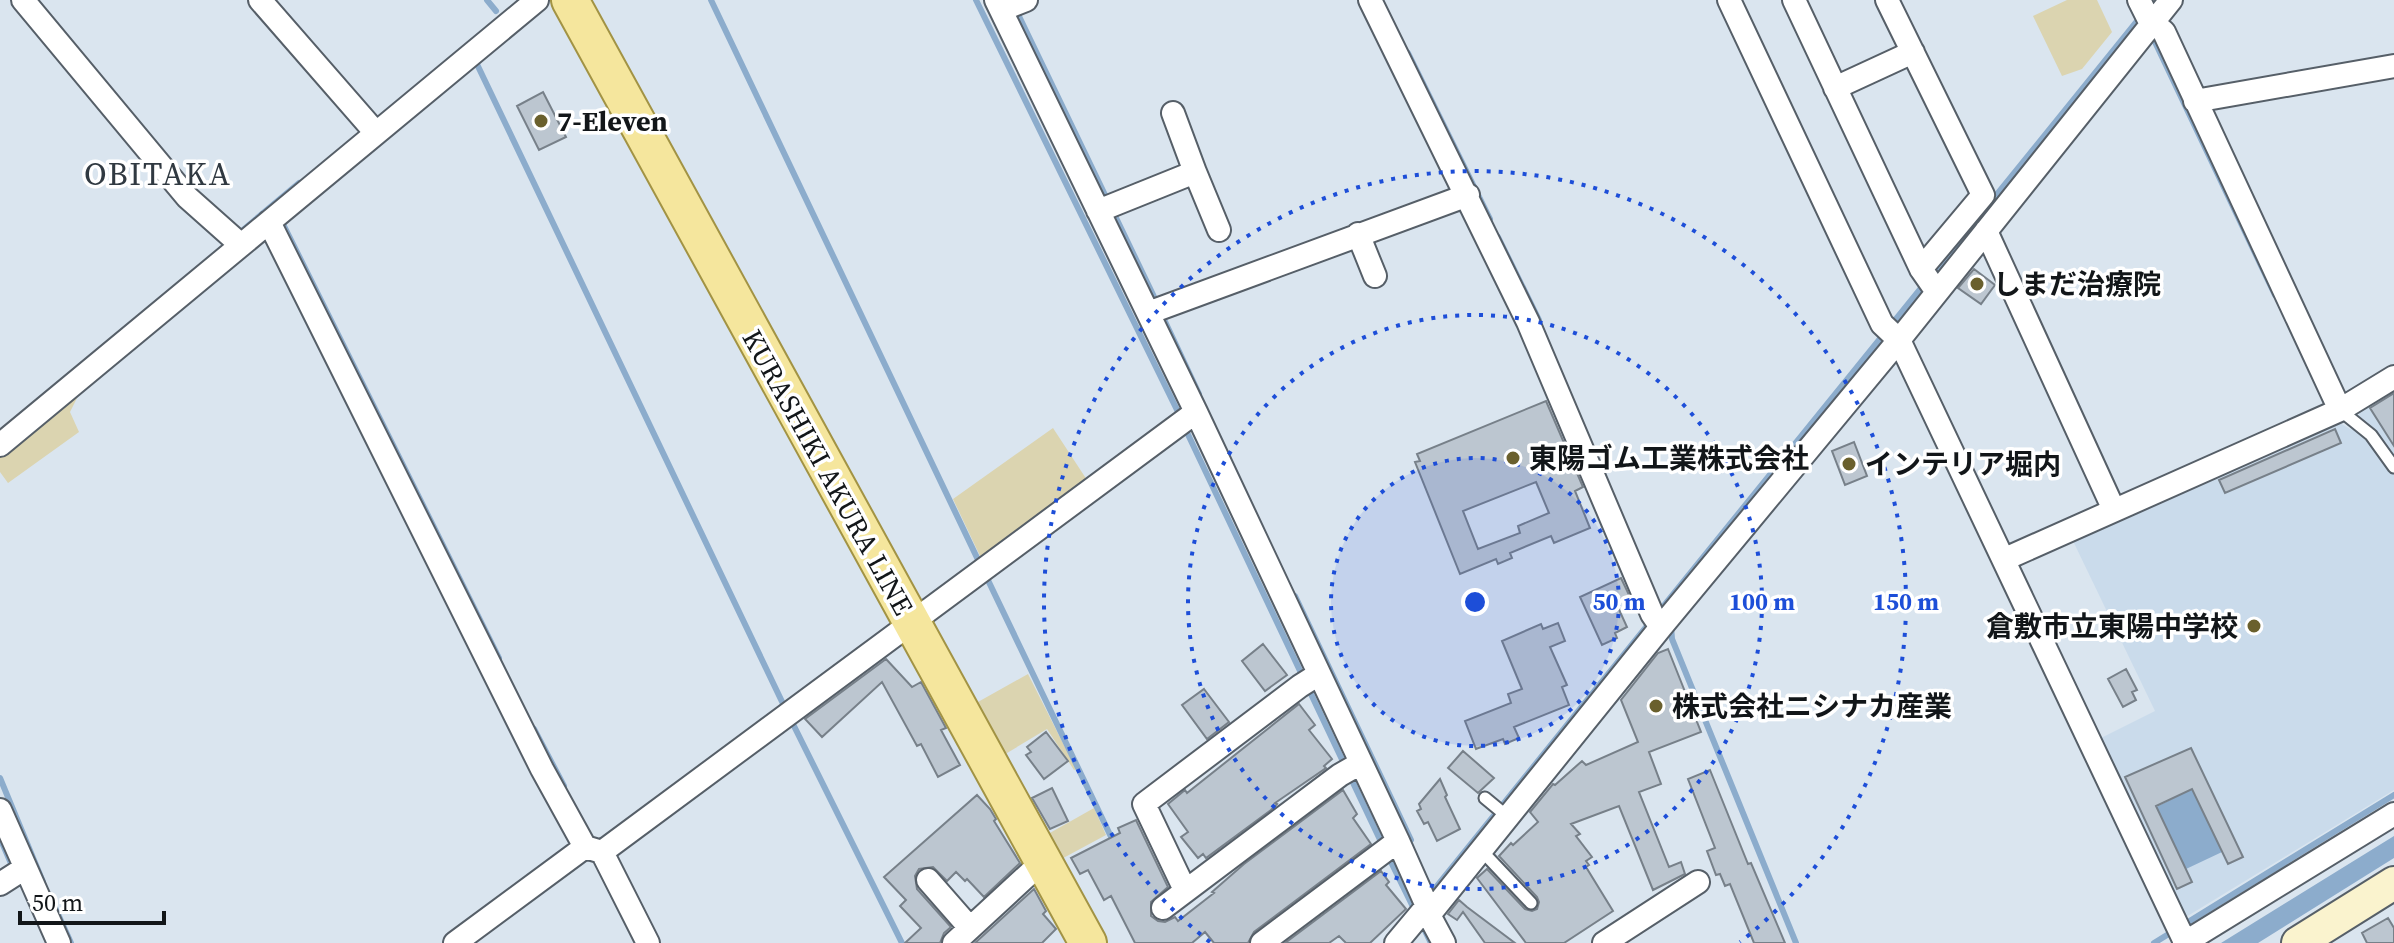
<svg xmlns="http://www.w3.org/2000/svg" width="2394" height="943" font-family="'Source Serif 4','Noto Sans JP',serif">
<rect width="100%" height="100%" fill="#dae5ef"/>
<path fill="#cadbeb" d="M2394,380V790L2181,920L2097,740L2155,711L2073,541L2333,419L2350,429L2358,425L2361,400Z"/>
<path fill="#dbd4b0" d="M2067,0H2097L2112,32L2082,69L2062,76L2033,16Z
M82,388L70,412L79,432L8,483L0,472V456Z
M1053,428L1087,480L981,558L953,499Z
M1028,674L1076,769L1074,770L1047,729L997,759L969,707Z
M1094,808L1106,835L1054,863L1041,838Z"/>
<path fill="#8caccc" d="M2192,789L2222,852L2186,869L2156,807Z
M2394,836V858L2258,943H2221Z"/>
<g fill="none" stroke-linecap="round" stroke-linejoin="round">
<path stroke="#8caccc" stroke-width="6" d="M487,0L496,11
M711,0L980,564
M976,0L1180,416
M1016,10L1157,303
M2155,42L2275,295
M1408,53L1490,219
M475,60L786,710
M281,220L499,658
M237,235L299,183
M1498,237L1539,320
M1161,313L1199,394
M1184,426L1383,846
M986,576L1114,843
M1295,596L1411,840
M1658,613L2142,15
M1671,626L1672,639L1796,943
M791,720L902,943
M534,729L564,786
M0,778L43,882
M0,838L13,868
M1388,856L1415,911
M1433,891L1651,621
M53,903L71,943
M1420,921L1431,943
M2154,943L2394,795"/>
</g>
<path fill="#bcc6d0" stroke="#778089" stroke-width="2" fill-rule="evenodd" d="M543,92L566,137L539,150L517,106Z
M1974,269L1995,285L1981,304L1958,288Z
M2394,393V446L2370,408Z
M1546,401L1583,487L1575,491L1590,528L1554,543L1551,536L1510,553L1512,558L1498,564L1496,559L1460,574L1415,462L1420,461L1417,454ZM1536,482L1549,513L1518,526L1520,533L1478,549L1463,511Z
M2335,429L2341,443L2225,493L2219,480Z
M1854,442L1867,476L1845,485L1832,451Z
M1621,578L1630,597L1616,603L1627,627L1615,633L1617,638L1602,645L1580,597Z
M1558,623L1565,641L1550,647L1567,685L1562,687L1569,705L1514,727L1519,738L1505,744L1503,739L1476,749L1465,721L1511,703L1508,694L1522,689L1502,641L1541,624L1543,629Z
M1263,644L1287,675L1265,691L1242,661Z
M1668,649L1701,732L1649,752L1661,784L1639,792L1669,867L1681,862L1685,874L1653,890L1619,806L1571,824L1580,834L1576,836L1592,857L1586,861L1589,865L1586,867L1613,911L1564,943H1526L1477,878L1487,869L1525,909L1532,911L1537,909L1539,902L1537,897L1499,856L1511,843L1513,845L1538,822L1530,812L1553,784L1555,785L1582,761L1586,765L1638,742L1621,700L1658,653Z
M886,659L912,687L921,682L946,728L941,730L960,765L938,777L921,744L917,746L882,682L822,737L805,719Z
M2126,669L2137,690L2132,692L2136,700L2123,707L2108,679Z
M1204,689L1229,722L1207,739L1182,705Z
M1299,704L1315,725L1309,730L1332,759L1324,766L1326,768L1275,803L1277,804L1271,810L1206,858L1203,854L1198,858L1181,837L1188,832L1168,804L1185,790L1187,793Z
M1046,732L1068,761L1044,779L1026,755L1031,752L1027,747Z
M2191,748L2243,857L2228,864L2192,789L2156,806L2192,882L2177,889L2125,777Z
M1463,751L1494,778L1478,793L1448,768Z
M1710,770L1748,864L1751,863L1785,943H1754L1730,884L1725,886L1720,874L1716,875L1707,851L1715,848L1688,779Z
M1440,779L1447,795L1445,797L1460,829L1437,841L1428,822L1424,824L1417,811L1421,809L1419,804Z
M1052,788L1068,821L1050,829L1032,798Z
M1343,790L1357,814L1353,818L1371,844L1254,932L1248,943H1214L1205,932L1192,943H1135L1111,896L1104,900L1088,870L1080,874L1071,858L1120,833L1118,828L1136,820L1168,887L1151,902V916L1158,921L1165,922L1175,917L1178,921L1214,893L1212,892L1244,864Z
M977,795L990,809L996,819L994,821L1020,863L984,897L967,879L965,881L956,872L947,881L933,867L919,869L915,876L917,889L951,927L944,933L940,943H905L921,928L900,906L906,900L884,877Z
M1381,871L1389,882L1386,885L1406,909L1370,943H1346L1339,936L1329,943H1285Z
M1034,889L1046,911L1043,914L1056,929L1042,943H975Z
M1459,900L1467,907L1515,943H1485L1463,912L1457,920L1448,914Z
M2388,918L2394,928V943H2367L2362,933Z"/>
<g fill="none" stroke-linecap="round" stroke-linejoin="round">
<g stroke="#565f68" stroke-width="15">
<path id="service" d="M2340,410L2371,435L2394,467
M1485,798L1508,817
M1481,850L1531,903"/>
</g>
<g stroke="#565f68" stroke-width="26">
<path id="minor" d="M23,0L187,197L241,245
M260,0L376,133
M996,0L1196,412L1398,841L1427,906L1429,915L1444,943
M1370,0L1528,322L1652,614L1661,627
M1729,0L1882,324L1899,340L2185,942
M1794,0L1921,269L1937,292
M1887,0L1983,195L1921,269
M2139,0L2148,18L2164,32L2340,410
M1001,10L1026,0
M1835,88L1913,52
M2195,101L2394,66
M1195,172L1219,230
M1098,211L1195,172L1173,113
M269,222L542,769L585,847L602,852L648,943
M1986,231L2114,510
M1358,234L1375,276
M1148,313L1468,195
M0,445L537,0
M2005,559L2340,410L2394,377
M0,810L59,943
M602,852L1196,412
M928,880L970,928
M0,884L25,868
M1185,890L1144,804L1300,686L1319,674
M1163,908L1340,775L1361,763
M1429,915L1661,627L1899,340L2171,0
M455,943L585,847
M954,943L1043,861
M1262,943L1398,841
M1396,943L1427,906
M1604,943L1698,882
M2184,943L2394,814"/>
</g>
<g stroke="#565f68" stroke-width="36">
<path id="secondary" d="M2298,943L2394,883"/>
</g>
<g stroke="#a29344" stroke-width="40">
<path id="primary" d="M570,0L1088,943"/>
</g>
<use href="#service" stroke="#fff" stroke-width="11"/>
<use href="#minor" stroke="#fff" stroke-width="22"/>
<use href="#secondary" stroke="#faf3ce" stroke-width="32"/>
<use href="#primary" stroke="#f5e69d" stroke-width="36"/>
</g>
<circle cx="1475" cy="602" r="144" fill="#1d4ed8" fill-opacity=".12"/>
<g fill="none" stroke="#1d4ed8" stroke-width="4" stroke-dasharray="4 8">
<circle cx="1475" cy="602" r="144"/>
<circle cx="1475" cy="602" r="287"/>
<path d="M1210 942A431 431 0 1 1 1740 942"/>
</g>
<g fill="#6a602d" stroke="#fff" stroke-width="3">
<circle cx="541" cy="121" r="8"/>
<circle cx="1977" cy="284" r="8"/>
<circle cx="1513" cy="458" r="8"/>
<circle cx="1849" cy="464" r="8"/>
<circle cx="2254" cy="626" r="8"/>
<circle cx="1656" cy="706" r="8"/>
</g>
<g text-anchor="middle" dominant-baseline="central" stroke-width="7" stroke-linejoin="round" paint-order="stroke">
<g font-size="28" font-weight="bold" fill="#121619" stroke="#fff" text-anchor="start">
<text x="557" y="121">7-Eleven</text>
<text x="1993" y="284">しまだ治療院</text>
<text x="1529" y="458">東陽ゴム工業株式会社</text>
<text x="1865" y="464">インテリア堀内</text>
<text x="2238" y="626" text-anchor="end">倉敷市立東陽中学校</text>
<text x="1672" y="706">株式会社ニシナカ産業</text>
</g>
<g font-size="28" fill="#121619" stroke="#fff">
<text transform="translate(828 472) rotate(61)">KURASHIKI AKURA LINE</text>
</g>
<g font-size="32" letter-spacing="2" fill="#303941" stroke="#fff">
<text x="158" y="174">OBITAKA</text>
</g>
</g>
<circle cx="1475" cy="602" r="12" fill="#1d4ed8" stroke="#fff" stroke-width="4"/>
<g font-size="24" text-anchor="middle" font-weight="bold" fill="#1d4ed8" stroke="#fff" stroke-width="7" stroke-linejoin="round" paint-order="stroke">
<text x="1619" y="610">50 m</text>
<text x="1762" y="610">100 m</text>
<text x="1906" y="610">150 m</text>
</g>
<path d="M20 911v12h144v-12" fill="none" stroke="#121619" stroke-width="4"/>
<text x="32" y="911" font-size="24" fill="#121619" stroke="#ffffff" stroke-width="6" paint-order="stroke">50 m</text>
</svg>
